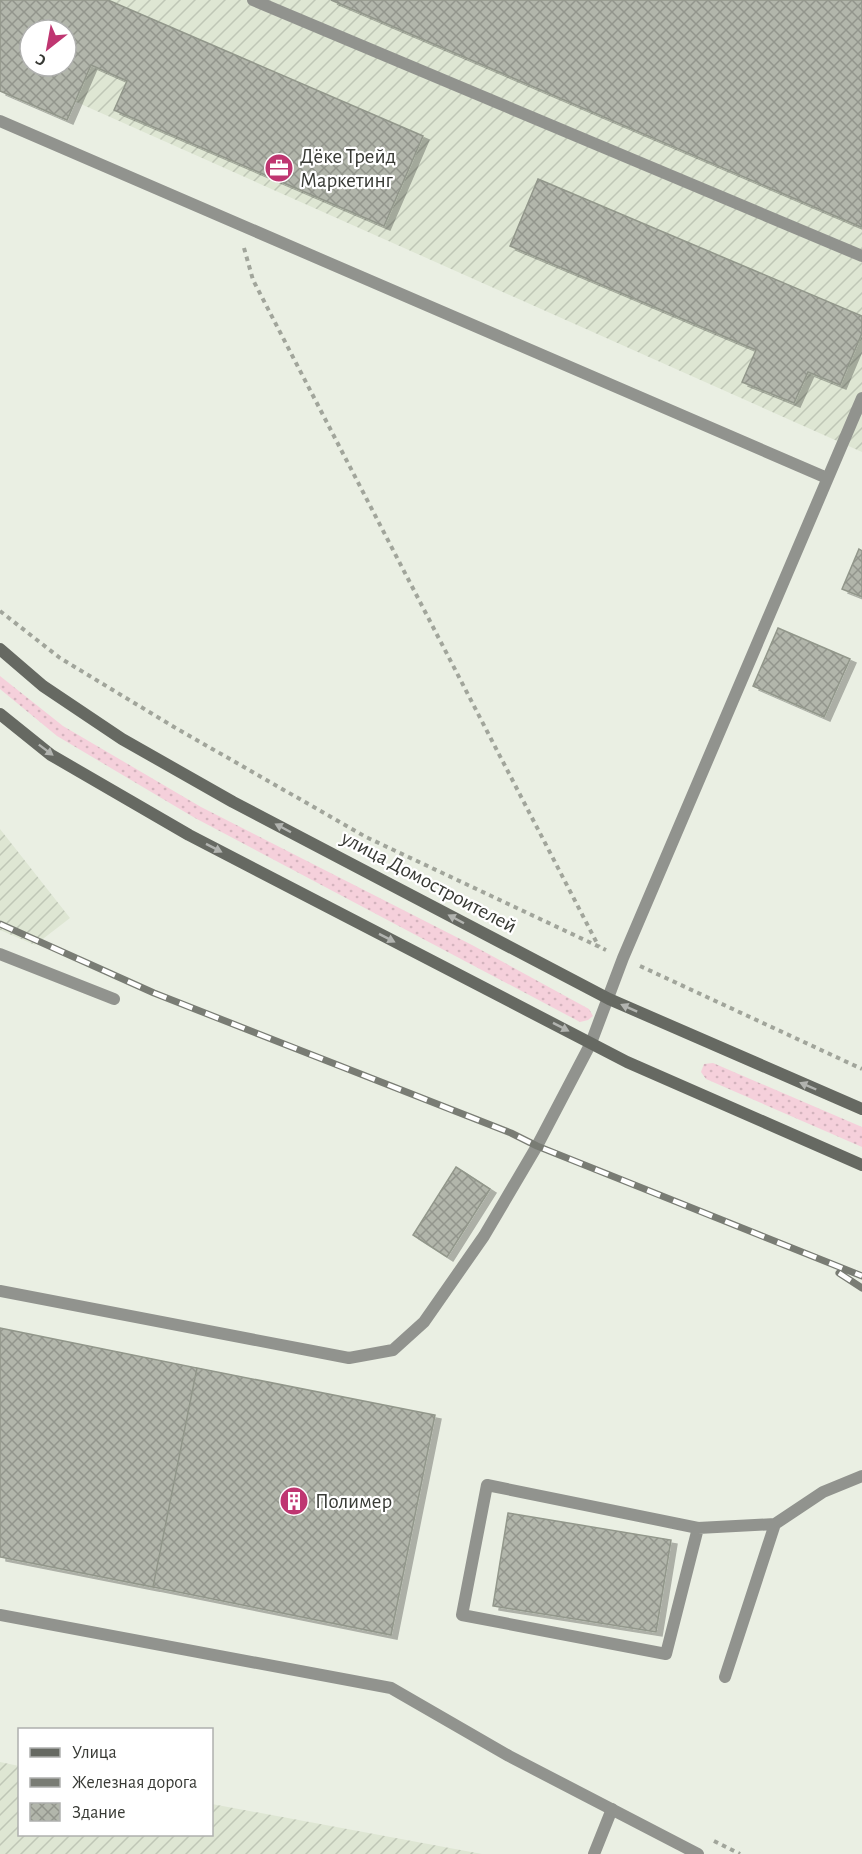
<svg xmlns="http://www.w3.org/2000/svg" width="862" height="1854" font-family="'Alegreya Sans',sans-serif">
<defs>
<pattern id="industrial-furrows" width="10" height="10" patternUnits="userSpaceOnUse" patternTransform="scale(1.5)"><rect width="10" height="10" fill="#dee6d3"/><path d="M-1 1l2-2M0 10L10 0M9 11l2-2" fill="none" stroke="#bfc6b6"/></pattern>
<pattern id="grass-dots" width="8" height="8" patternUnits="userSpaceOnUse" patternTransform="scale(1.5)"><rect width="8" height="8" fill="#f5d0db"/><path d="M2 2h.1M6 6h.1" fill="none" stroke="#d3b3bd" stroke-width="1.8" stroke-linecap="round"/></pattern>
<pattern id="building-cross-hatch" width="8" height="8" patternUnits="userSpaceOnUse" patternTransform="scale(1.5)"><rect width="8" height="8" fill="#b2b6ab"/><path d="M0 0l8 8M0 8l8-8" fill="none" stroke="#92958c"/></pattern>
<filter id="shadow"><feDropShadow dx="6" dy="4" stdDeviation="0" flood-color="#0004"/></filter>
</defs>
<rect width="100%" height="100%" fill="#eaefe3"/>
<path fill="url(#industrial-furrows)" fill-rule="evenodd" d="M0,0H862V452L0,68ZM30,30H66V66H30Z
M0,829L70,918L35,945L0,930Z
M0,1762L19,1766L20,1834H212V1804L482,1854H0Z"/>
<path fill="url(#grass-dots)" d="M0,676L63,726L201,807L472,945L589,1009L593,1016L588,1020L580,1022L195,818L57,736L0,689Z
M713,1063L862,1127V1147L706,1079L701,1072L704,1064Z"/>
<path fill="url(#building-cross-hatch)" stroke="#92978b" stroke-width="1.5" fill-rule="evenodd" filter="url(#shadow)" d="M0,0H108L423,136L384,226L114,110L127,81L91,65L67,120L0,91ZM30,30H66V66H30Z
M331,0H862V225L861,227Z
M538,179L862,316V333L840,385L808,372L794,403L742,382L756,350L510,246Z
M859,549L862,551V597L842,589Z
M778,628L850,659L824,717L753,686Z
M456,1167L490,1189L447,1257L413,1235Z
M0,1328L197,1368L153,1587L0,1557Z
M197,1368L435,1415L391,1635L153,1587Z
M508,1513L671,1540L656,1632L493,1606Z"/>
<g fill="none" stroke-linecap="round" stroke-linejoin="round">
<path stroke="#a1a59b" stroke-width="4" stroke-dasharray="4.5 4.5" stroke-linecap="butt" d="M244,248L253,280L599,947
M0,611L60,658L174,727L366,837L606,950
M640,966L862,1069
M714,1841L740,1854"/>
<path stroke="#91938e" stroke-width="12" d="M253,0L862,256
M0,121L827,478
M0,954L114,999
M0,1291L349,1358L393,1350L424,1322L484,1236L537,1146L591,1043L623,958L862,398
M698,1528L487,1485L462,1615L666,1654L698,1528L775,1524
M725,1677L775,1524L823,1492L862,1476
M594,1854L612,1809"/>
<path stroke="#91938e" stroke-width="12" d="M0,1615L391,1688L509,1756L698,1854"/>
<path stroke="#666962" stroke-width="12" d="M0,649L43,686L122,739L233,802L609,999L862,1109
M0,714L51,755L189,835L627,1062L862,1165"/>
<g stroke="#797c74" stroke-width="7">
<path id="rail" d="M0,924L154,993L511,1133L537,1146L862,1276
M839,1273L862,1288"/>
</g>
<use href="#rail" stroke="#fff" stroke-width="4.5" stroke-dasharray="14" stroke-linecap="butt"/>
</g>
<defs><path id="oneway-solid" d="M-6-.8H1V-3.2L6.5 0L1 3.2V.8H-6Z" transform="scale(1.5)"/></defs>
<g fill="#b2b4b0">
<use href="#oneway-solid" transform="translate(46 750) rotate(37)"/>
<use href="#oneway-solid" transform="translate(283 828) rotate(-152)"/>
<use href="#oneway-solid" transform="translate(214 848) rotate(27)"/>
<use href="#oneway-solid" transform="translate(456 919) rotate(-152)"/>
<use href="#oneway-solid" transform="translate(387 938) rotate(27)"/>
<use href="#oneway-solid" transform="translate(629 1008) rotate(-156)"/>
<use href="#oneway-solid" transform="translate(561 1027) rotate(27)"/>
<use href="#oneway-solid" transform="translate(808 1086) rotate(-157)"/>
</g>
<defs>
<g id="office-disc" transform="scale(1.5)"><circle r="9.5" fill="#bf3671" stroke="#fff"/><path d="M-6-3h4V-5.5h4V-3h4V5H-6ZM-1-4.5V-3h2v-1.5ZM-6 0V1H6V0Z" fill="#fff"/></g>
<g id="building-disc" transform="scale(1.5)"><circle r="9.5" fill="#bf3671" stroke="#fff"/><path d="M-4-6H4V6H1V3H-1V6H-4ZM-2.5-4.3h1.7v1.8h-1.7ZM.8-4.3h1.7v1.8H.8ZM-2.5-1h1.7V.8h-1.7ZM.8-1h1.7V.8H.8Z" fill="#fff"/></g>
</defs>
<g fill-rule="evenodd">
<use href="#office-disc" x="279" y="168"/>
<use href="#building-disc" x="294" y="1501"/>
</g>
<g text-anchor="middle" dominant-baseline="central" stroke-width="4.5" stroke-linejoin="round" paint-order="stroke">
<g font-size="21" fill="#383a35" stroke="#fff" text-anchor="start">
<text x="300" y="156">Дёке Трейд<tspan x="300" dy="24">Маркетинг</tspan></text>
<text x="315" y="1501">Полимер</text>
</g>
<g font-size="21" fill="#383a35" stroke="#fff">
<text transform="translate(429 882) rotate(28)">улица Домостроителей</text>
</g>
</g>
<rect x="18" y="1728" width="195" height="108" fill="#ffffff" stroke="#afb0ae" stroke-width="1.5"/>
<rect x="30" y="1748" width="30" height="9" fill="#666962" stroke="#afb0ae" stroke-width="1.5"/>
<text x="72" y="1758" font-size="18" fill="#383a35">Улица</text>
<rect x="30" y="1778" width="30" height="9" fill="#797c74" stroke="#afb0ae" stroke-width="1.5"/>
<text x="72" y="1788" font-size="18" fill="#383a35">Железная дорога</text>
<rect x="30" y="1803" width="30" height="18" fill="url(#building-cross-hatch)" stroke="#afb0ae" stroke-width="1.5"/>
<text x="72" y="1818" font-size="18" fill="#383a35">Здание</text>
<g transform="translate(48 48) rotate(211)"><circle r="28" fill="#ffffff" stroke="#afb0ae" stroke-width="1.5"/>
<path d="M0-4.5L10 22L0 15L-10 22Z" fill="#bf3671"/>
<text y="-9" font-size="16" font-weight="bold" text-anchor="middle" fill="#383a35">С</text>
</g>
</svg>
